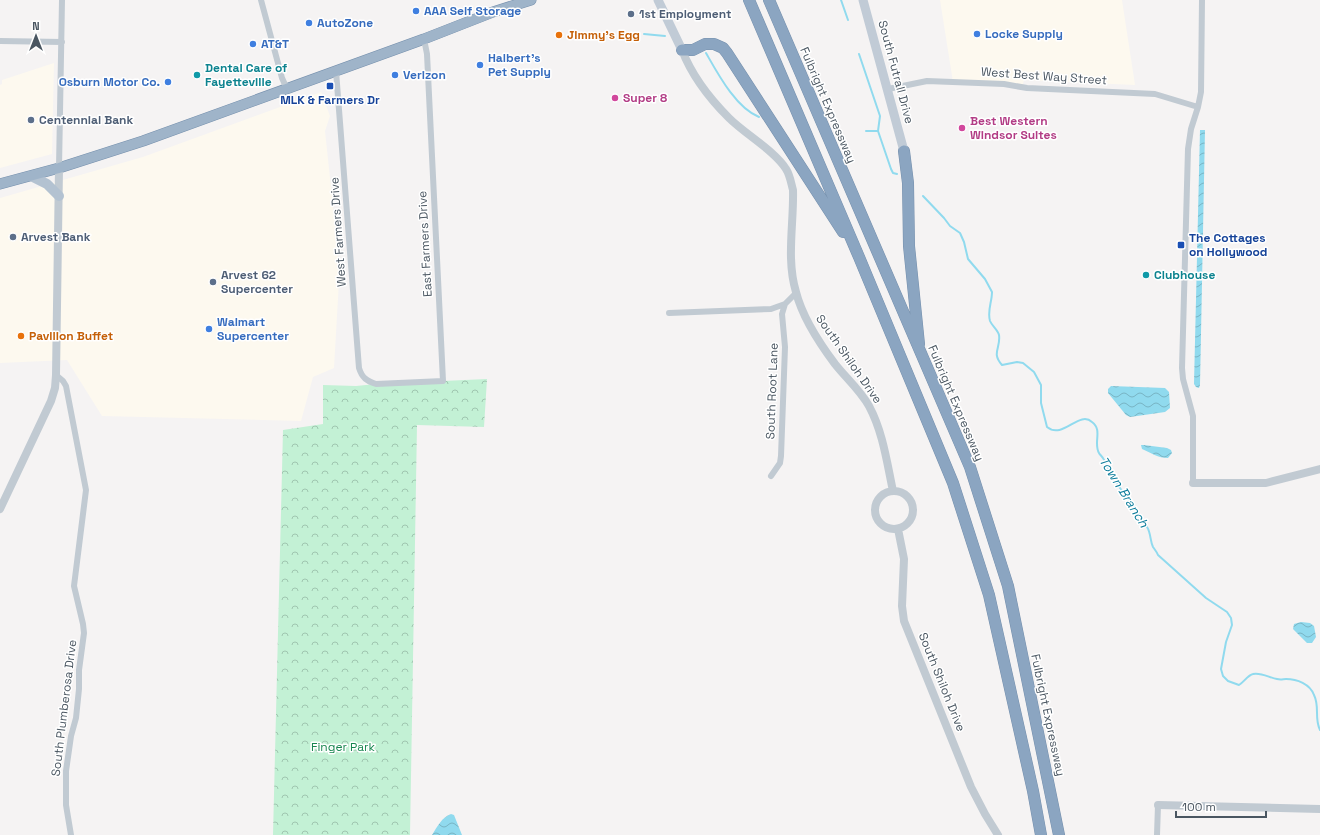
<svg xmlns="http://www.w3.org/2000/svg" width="1320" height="835" font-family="'Space Grotesk',sans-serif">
<defs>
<pattern id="park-crowns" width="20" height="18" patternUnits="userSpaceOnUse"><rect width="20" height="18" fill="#c3f1d5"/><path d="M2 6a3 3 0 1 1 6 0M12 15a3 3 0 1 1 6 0" fill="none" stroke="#a0c6b0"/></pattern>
<pattern id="water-waves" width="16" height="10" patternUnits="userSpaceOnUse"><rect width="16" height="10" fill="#90daee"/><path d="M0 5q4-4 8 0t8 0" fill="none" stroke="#78b4c4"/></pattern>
</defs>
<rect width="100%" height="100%" fill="#f5f3f3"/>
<path fill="#fdf9ef" d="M940,0H1122L1135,85L1024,80L1022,87L953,82Z
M54,63L52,154L0,168V85L2,84V80Z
M321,92L330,116L325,131L337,244L339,281L334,368L313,377L301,421L102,416L67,360L0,363V198L143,157Z"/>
<path fill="url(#park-crowns)" d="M487,379L484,427L417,425L410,835H273L283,430L323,424V385L356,386L376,384Z"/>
<path fill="url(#water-waves)" d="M1200,130H1205L1200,385L1199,388L1196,387L1194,384Z
M1111,386L1165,388L1169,392L1170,408L1165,412L1130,417L1126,415L1108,393V389Z
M1141,445H1144L1167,448L1171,450L1172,453L1168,458C1158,458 1151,453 1142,449Z
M1301,622L1310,623L1314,626L1316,637L1312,643H1307L1293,629L1294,624Z
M451,814L454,815L462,835H432C437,827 442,817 451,814Z"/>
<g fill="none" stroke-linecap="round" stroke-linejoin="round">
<path stroke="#90daee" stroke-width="2" d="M841,0L848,20
M644,34L665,36
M706,53C718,74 736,108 759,117
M859,54L880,116L878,131L891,169L893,173L897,174
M866,131H878
M923,196L944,218L950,226L960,233L964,242L968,259L985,279L992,292C992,302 987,311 990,321C992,326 998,330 999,335C1001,348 991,353 1002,365L1017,362L1023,363L1034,372L1041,385V403L1047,427C1063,440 1079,410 1092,422C1103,430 1093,443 1099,453C1100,455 1103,457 1104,460C1107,465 1109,471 1112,477C1123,493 1137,509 1147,527C1151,533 1150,541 1153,547C1155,550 1157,552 1158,555L1206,598L1227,612L1231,618L1232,625L1226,642L1221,669L1223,676L1228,681L1239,685C1244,682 1248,675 1253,674C1261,672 1270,678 1277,679C1281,680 1283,679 1286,679C1297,679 1310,684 1314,695C1320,707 1314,718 1320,730"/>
<g stroke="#7690ad" stroke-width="11">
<path id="trunk" d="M0,184L59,168L143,141L424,39L493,12L531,0"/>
</g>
<g stroke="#7690ad" stroke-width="12">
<path id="motorway" d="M749,0L859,257L953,483L989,595L1033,791L1041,835
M769,0L970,467L1008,586L1059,835
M682,50H693L705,44H714L723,48L727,53L843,232
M904,151L908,183L909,246L919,344"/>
</g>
<path stroke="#c1cad2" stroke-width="6" d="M261,0L282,78L287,89
M0,41L62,42
M336,71L359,368C362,378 367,381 376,384L443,381L427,54L424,39
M888,89L927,81L1004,84L1027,88L1155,94L1198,107
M59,168L62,0
M669,313L771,309L785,304L796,293
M56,375L63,381L66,386L86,490L74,586L83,624L84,633L79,670V689L76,718L71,736L66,771V805L71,835
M771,476L780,463L781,456L785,347L782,314L785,304
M1193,483V416L1183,379L1182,368L1188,149L1191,129L1198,107L1201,92L1202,0
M1157,835L1158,805"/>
<path stroke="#c1cad2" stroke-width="8" d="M682,50C692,76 710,99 729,118C745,134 775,151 786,169C790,175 791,183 793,190C794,223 786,259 796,292C802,316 820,344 835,364C846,378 860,390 869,406C883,432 887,463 893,491
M1193,483H1266L1320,469
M875 510a19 19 0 1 1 38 0a19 19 0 1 1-38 0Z
M0,509L51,401L55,388L56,375L59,168
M898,529L904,559L902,606L904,621L971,787L985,814L998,835
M1158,805L1320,809"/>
<path stroke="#c1cbd6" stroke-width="9" d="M658,0L682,50
M863,0L904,151"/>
<path stroke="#b3c2d1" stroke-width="10" d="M31,176L47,184L59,196"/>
<use href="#trunk" stroke="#9fb4c9" stroke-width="10"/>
<use href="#motorway" stroke="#8ba5c1" stroke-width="11"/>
</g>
<g fill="#3f7fe0" stroke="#fff" stroke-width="1.5">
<circle cx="416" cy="11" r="4"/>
<circle cx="309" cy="23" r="4"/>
<circle cx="977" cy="34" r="4"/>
<circle cx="253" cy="44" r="4"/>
<circle cx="480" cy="65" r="4"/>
<circle cx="395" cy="75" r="4"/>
<circle cx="168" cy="82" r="4"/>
<circle cx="209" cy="329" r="4"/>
</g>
<g fill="#5c6f8a" stroke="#fff" stroke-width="1.5">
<circle cx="631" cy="14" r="4"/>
<circle cx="31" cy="120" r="4"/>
<circle cx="13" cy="237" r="4"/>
<circle cx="213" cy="282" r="4"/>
</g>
<g fill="#e8710a" stroke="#fff" stroke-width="1.5">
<circle cx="559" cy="35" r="4"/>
<circle cx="21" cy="336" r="4"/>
</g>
<g fill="#0f9aa8" stroke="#fff" stroke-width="1.5">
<circle cx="197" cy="75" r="4"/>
<circle cx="1146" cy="275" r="4"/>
</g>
<g fill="#1a4fb4" stroke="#fff" stroke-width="1.5">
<rect x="326" y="82" width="8" height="8" rx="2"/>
<rect x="1177" y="241" width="8" height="8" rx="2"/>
</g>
<g fill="#d1479c" stroke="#fff" stroke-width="1.5">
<circle cx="615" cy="98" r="4"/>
<circle cx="962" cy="128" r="4"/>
</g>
<g text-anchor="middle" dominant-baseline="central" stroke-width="3" stroke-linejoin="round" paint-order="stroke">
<g font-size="12" font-weight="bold" fill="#366cbe" stroke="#fff" text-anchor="start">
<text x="424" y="11">AAA Self Storage</text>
<text x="317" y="23">AutoZone</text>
<text x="985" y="34">Locke Supply</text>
<text x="261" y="44">AT&amp;T</text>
<text x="488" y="58">Halbert's<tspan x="488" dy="14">Pet Supply</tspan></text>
<text x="403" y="75">Verizon</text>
<text x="160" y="82" text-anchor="end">Osburn Motor Co.</text>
<text x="217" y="322">Walmart<tspan x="217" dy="14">Supercenter</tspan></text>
</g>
<g font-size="12" font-weight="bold" fill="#4e5e75" stroke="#fff" text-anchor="start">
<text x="639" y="14">1st Employment</text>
<text x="39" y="120">Centennial Bank</text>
<text x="21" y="237">Arvest Bank</text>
<text x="221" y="275">Arvest 62<tspan x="221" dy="14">Supercenter</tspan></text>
</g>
<g font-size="12" font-weight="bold" fill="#c56008" stroke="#fff" text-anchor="start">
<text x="567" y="35">Jimmy's Egg</text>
<text x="29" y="336">Pavilion Buffet</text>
</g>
<g font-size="12" font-weight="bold" fill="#0d838f" stroke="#fff" text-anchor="start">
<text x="205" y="68">Dental Care of<tspan x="205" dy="14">Fayetteville</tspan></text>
<text x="1154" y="275">Clubhouse</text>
</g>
<g font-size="12" fill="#4a5661" stroke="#fff">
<text transform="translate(896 72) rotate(75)">South Futrall Drive</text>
<text transform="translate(1044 76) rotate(4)">West Best Way Street</text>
<text transform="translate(828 105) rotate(67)">Fulbright Expressway</text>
<text transform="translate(338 232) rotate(-94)">West Farmers Drive</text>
<text transform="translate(425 244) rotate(-93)">East Farmers Drive</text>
<text transform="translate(849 359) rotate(55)">South Shiloh Drive</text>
<text transform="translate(772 391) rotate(-88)">South Root Lane</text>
<text transform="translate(956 403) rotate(67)">Fulbright Expressway</text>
<text transform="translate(942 682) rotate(68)">South Shiloh Drive</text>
<text transform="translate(64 708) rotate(-83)">South Plumberosa Drive</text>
<text transform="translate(1048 715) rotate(78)">Fulbright Expressway</text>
</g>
<g font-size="12" font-weight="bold" fill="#b23c85" stroke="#fff" text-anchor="start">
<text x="623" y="98">Super 8</text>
<text x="970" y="121">Best Western<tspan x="970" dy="14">Windsor Suites</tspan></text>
</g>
<g font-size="12" font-weight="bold" fill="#164399" stroke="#fff">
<text x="330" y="100">MLK &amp; Farmers Dr</text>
<text x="1189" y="238" text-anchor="start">The Cottages<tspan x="1189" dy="14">on Hollywood</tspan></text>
</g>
<g font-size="12" fill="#17864f" stroke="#fff">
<text x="343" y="747">Finger Park</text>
</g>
<g font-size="13" font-style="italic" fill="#0c7c9b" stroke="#fff">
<text transform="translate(1124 492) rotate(58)">Town Branch</text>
</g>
</g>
<g transform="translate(36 36)" stroke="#ffffff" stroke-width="3" paint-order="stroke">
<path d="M0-3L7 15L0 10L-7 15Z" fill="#4a5661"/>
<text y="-6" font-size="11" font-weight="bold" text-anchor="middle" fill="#4a5661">N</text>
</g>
<path d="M1176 811v6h90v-6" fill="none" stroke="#4a5661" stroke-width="2"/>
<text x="1182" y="811" font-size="12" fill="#4a5661" stroke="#ffffff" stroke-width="3" paint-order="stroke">100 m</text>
</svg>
